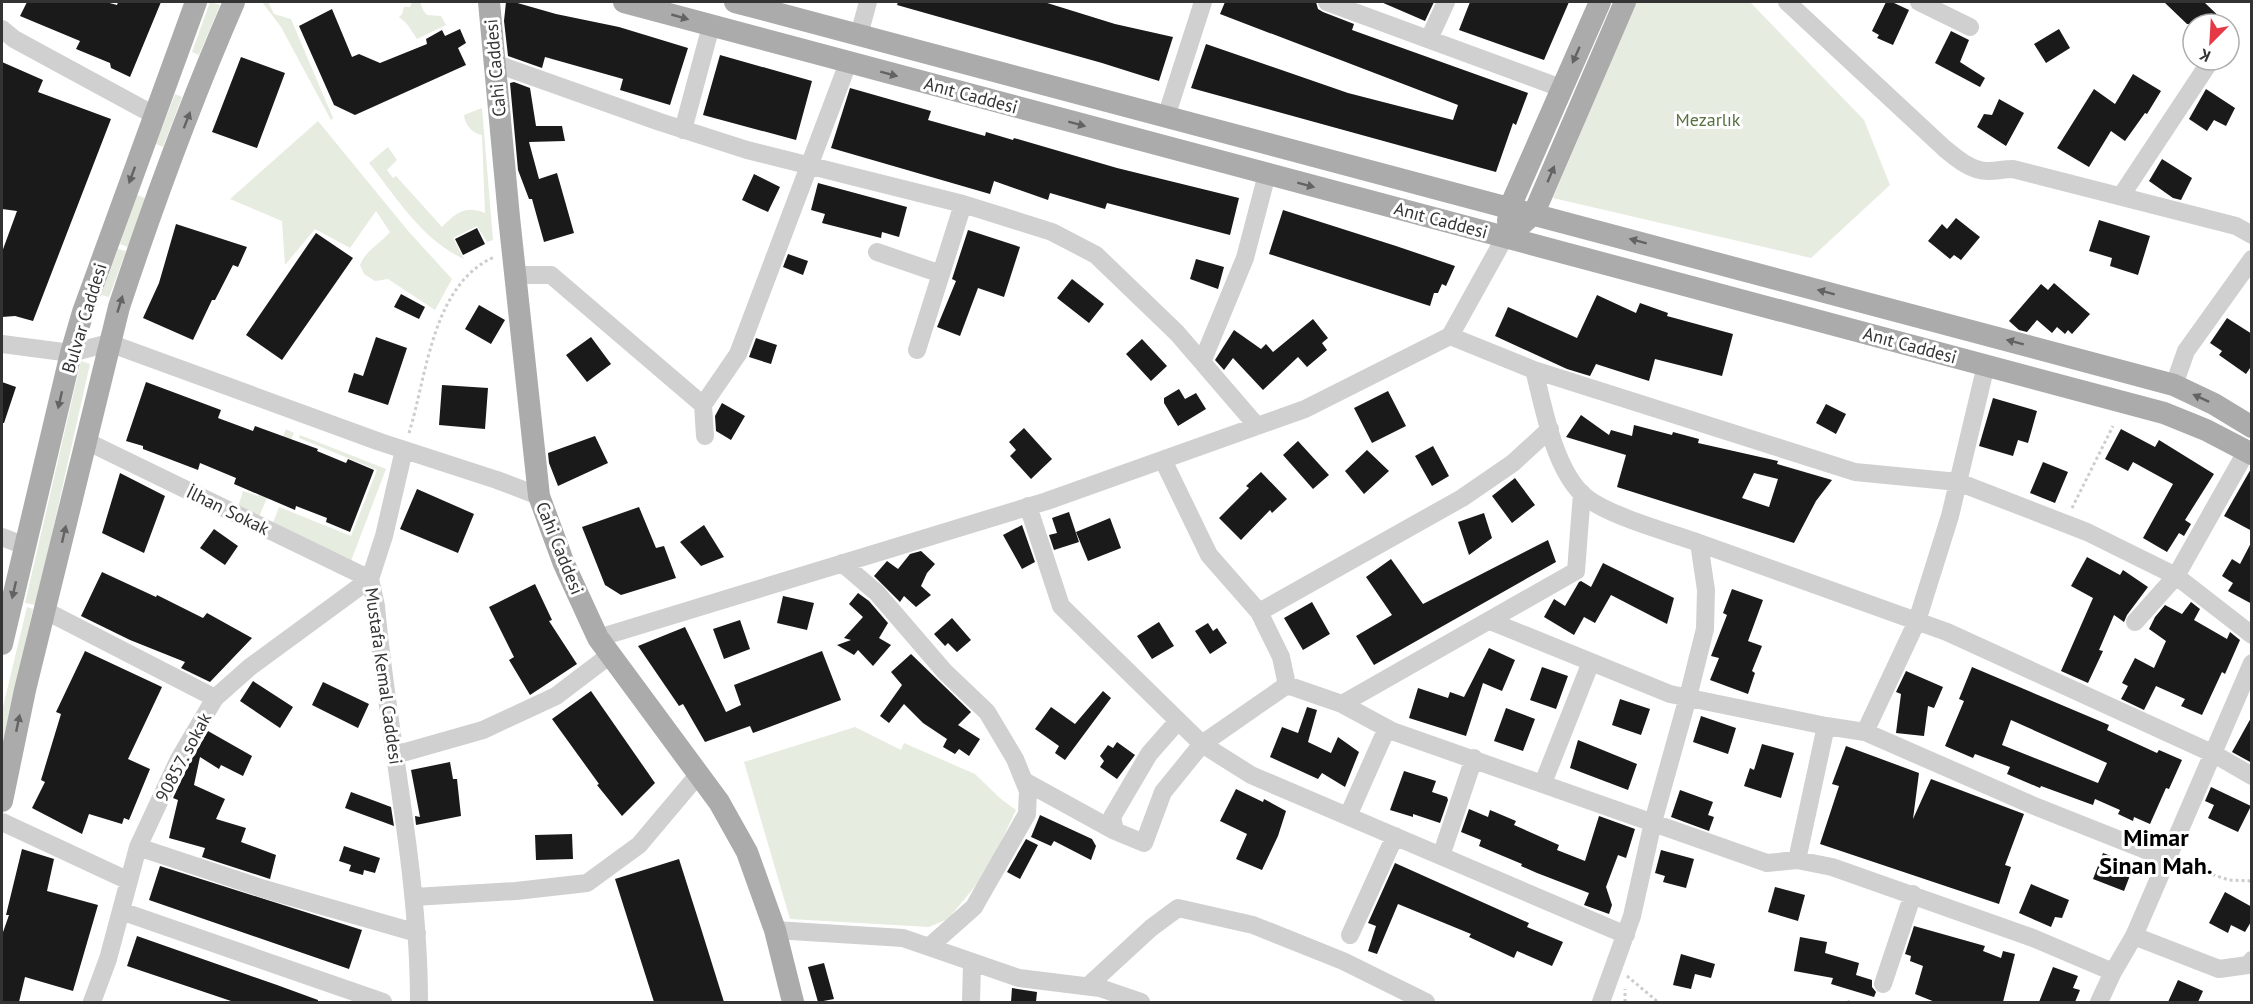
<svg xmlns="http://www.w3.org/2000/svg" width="2253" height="1004" font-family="'PT Sans',sans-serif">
<rect width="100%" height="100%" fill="#fff"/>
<path fill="#e6ecdf" d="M210,2L220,5L199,55L192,52Z
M262,2H271L269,4L274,14L291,19L333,118L331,120L281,27Z
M412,2H420L423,10L427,15L441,16L446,25L417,39L407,24L399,17L402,14L404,7H410Z
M1636,2H1750L1864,120L1890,185L1811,258L1553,198Z
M175,94L182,97L163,147L156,144Z
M482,108L493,240L487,242L477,226L453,238L464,259C422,240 397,198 369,163L388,147L397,160L387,170L393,178L396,176L442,227C456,213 465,205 485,213L482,135C472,133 465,125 464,115Z
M318,121L409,232L452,279L435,310L388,279L375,281L364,274L360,265C366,250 380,244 390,232L376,211L350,248L315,229L285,265L282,221L230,199Z
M137,195L145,198L128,247L120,244Z
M118,249L126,251L109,297L101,295Z
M81,361L90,364L36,605L25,603Z
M286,429L294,433L259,517L238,507L243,491L258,496Z
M300,435L386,469L351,561L273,523L279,507L351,536L377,470L299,438Z
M27,607L33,609L2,749V711Z
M855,727L901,750L904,743L975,774L1001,799L1016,810L986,873L948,919L929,927L790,919L744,762Z"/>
<path fill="#1a1a1a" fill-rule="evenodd" d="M27,2H106L117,5L118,2H161L130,77L111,68L110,63L76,49L80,41L20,16Z
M506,2H514L556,14L619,27L688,48L670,105L620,90L623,79L545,57L542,68L508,56L504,21Z
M898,2H1044L1115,24L1173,37L1159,81L1102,63L897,5Z
M1225,2H1316L1318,9L1323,12L1354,24L1352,30L1528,93L1516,125L1513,123L1496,172L1191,88L1206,44L1348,93L1453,120L1458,105L1220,14Z
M1381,2H1434L1425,21Z
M1470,2H1569L1544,60L1459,30Z
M1886,2H1892L1909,10L1893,45L1877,38L1879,35L1872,31Z
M2164,2H2204L2227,24H2187Z
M332,9L352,57L359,54L380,63L427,44L426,39L442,30L445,36L460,29L466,43L458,48L466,65L355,115L334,105L299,26Z
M2059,29L2070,48L2046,63L2034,44Z
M1951,31L1969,40L1960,62L1985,78L1980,87L1935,63Z
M720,55L812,81L796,140L703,115Z
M241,57L285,73L257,148L212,132Z
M2,62L43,80L38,92L111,119L33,321L15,316L2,317V252L17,211L2,209Z
M2133,74L2161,91L2147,114L2145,113L2125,141L2111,131L2089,167L2057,148L2094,89L2115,104Z
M514,82L530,88L536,126H562L565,141L529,142L539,179L557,173L574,233L544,242L532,199H529L518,170L510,83Z
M850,88L931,111L928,120L985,136L986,132L1013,140L1014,138L1117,168L1239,198L1230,235L1107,203L1105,209L1050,193L1048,200L994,181L990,194L831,148Z
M2206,89L2235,108L2226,126L2214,120L2207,131L2189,119Z
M1999,99L2024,113L2006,146L1977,127L1984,114L1992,115Z
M2162,159L2192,178L2181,200L2173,198L2149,181Z
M754,174L780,187L768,212L742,200Z
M818,183L907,207L899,237L882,232L881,238L822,223L825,214L811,210Z
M1283,210L1396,246L1455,266L1446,286L1442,284L1438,293H1434L1430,306L1269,254Z
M1956,218L1980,237L1961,260L1954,255L1950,259L1928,241L1942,224L1947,229Z
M2099,220L2150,236L2138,275L2110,266L2112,258L2089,251Z
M176,224L247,247L238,267L233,265L215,300H212L193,340L143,318L159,283Z
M477,228L485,244L463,255L455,239Z
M968,230L1020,247L1004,297L978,288L960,336L937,327L956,281L952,279Z
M316,233L353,258L282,360L246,335Z
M788,254L808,261L803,275L783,267Z
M1196,259L1224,267L1218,289L1190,279Z
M1072,279L1104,304L1089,323L1057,298Z
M2054,283L2090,314L2072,334L2068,330L2065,334L2057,327L2052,333L2037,320L2027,332L2019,330L2009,321L2041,284L2048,290Z
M401,294L425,307L419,319L394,307Z
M1597,295L1636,313L1640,303L1668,313L1667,316L1733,334L1722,376L1655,359L1649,381L1596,364L1590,376L1567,369L1495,336L1508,307L1577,338Z
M479,305L505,320L491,344L465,329Z
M2227,318L2252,334V365L2246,374L2219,355L2222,351L2210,343Z
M1313,319L1328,338L1322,343L1327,350L1307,367L1298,357L1263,390L1233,358L1224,370L1215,360L1234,330L1261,349L1266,344L1273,352Z
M376,337L407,348L388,405L348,392L354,373L363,376Z
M591,337L611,364L587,382L566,355Z
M756,338L777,345L771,364L749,357Z
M1142,339L1167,366L1151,381L1126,354Z
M2,382L16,387L4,423H2Z
M146,382L221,410L218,418L253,431L255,426L318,449L317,451L346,463L348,459L374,470L350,532L326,522L327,518L296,506L295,510L234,484L236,478L200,463L198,470L143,449V446L126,441Z
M442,385L488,388L485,429L439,425Z
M1179,389L1185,399L1196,393L1206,409L1178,426L1164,403V398Z
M1388,391L1406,426L1372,443L1354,408Z
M1993,398L2037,411L2028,443L2018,440L2013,456L1979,446Z
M722,403L745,416L731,440L716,431L715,416Z
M1826,404L1846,414L1836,434L1816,423Z
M1581,415L1609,435L1611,430L1632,436L1634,425L1672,435L1673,432L1699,439L1698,443L1778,461L1777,464L1832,480L1816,501L1794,543L1617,487L1626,455L1566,437ZM1754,473L1778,479L1769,507L1742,498Z
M1024,428L1052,459L1031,479L1010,456L1016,450L1009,442Z
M2121,429L2155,447L2159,440L2214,474L2185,520L2191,524L2184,536L2179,533L2167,552L2143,538L2173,484L2133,462L2128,471L2105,459Z
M595,436L608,463L558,486L549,463L548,453Z
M1298,441L1329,475L1313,489L1283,455Z
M1433,446L1449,476L1432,486L1415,456Z
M1367,450L1389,471L1364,494L1345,471Z
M2043,462L2068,472L2055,503L2030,493Z
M2252,467V531L2224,516Z
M1261,472L1287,499L1272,513L1270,510L1241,540L1219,518L1249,488L1246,486Z
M120,473L165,496L144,553L102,533Z
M1515,478L1535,505L1512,523L1492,496Z
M417,489L474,514L458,553L400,529Z
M639,507L656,548L664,546L676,578L621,595L605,585L582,527Z
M1069,512L1079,542L1054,550L1049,535L1057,533L1052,518Z
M1484,513L1492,538L1469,555L1458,522Z
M1110,518L1121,548L1088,561L1076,532Z
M704,525L724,557L701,566L680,542Z
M1022,525L1035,562L1022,569L1003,535Z
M214,529L238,546L225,565L200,548Z
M1548,540L1556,562L1374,665L1356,636L1392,615L1366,577L1391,559L1423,604Z
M2252,541V604L2228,591L2233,583L2222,576L2232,559L2240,564Z
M921,551L935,564L927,573L921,586L931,595L916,607L904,596L900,602L874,576L887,561L898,569L910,554Z
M2087,557L2120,575L2123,570L2148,587L2127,615L2124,622L2114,615L2099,650L2103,651L2088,683L2061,671L2093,598L2071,586Z
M1603,563L1674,598L1667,624L1611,595L1595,623L1584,617L1574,635L1544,617L1554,599L1565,606L1579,582L1581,581L1591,587Z
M102,572L156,597L157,595L203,618L207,613L252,638L210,682L181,668L185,662L130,640L81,616Z
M535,584L552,620L549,621L577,664L530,695L509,660L514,657L489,607Z
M1732,589L1763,600L1748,641L1762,646L1752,671L1755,673L1748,694L1710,680L1719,658L1711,656L1727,615L1723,613Z
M858,593L869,601L888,623L879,638L891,645L873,666L858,650L854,655L837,645L851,640L844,638L863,617L849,604Z
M783,596L814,603L807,630L777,623Z
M1312,602L1330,634L1303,650L1284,618Z
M2191,602L2200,609L2194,620L2227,639L2230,632L2240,640L2225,674L2222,672L2202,715L2181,706L2185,699L2156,686L2144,710L2121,699L2128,686L2122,683L2135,658L2154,668L2166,641L2149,629L2155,617L2165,605L2182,614Z
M952,618L971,640L957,652L948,643L945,646L934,634Z
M740,620L750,649L724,659L713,629Z
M1159,622L1174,646L1152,659L1137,636Z
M1208,623L1213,631L1217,628L1227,643L1210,654L1195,631Z
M685,627L726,712L741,705L734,685L822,651L841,700L753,733L750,726L705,742L683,704L679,706L638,646Z
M1489,648L1515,660L1502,691L1483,683L1466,736L1409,718L1418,688L1448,698L1450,692L1464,697Z
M85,651L162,687L128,759L150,769L129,820L124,818L122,824L89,814L82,834L32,808L45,782L41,780L61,714L56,712Z
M911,654L971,712L958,725L980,739L969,756L959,749L955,754L943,747L947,739L923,723L904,704L889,723L880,716L902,685L891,672Z
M1542,667L1568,676L1556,709L1530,700Z
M1972,667L2109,725L2107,730L2157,753L2159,750L2182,760L2169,789L2166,788L2150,824L2134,817L2133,821L2118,814L2120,810L2095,799L2093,805L2041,786L2040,788L2007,774L2010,767L1975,754L1973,758L1945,746L1964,701L1959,699ZM2011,720L2107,763L2098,783L2002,745Z
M1906,671L1943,687L1934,708L1928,706L1924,736L1896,733L1901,694L1896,692Z
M253,681L293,707L280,728L240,701Z
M323,682L369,704L358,728L312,705Z
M591,691L655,783L622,816L597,785L599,784L552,719Z
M1103,691L1111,698L1065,760L1055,753L1059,746L1035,729L1051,707L1075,724Z
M1620,699L1650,709L1641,735L1612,725Z
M1307,707L1317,710L1308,742L1331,753L1338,737L1359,752L1345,787L1322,773L1318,779L1270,757L1282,727L1298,733Z
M1506,708L1535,719L1523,751L1494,741Z
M1701,716L1736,728L1728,754L1693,742Z
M2252,716V763L2232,752Z
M208,731L252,756L243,776L221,765L219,769L200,757L194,785L225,799L216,819L246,828L241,842L276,855L270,879L202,857L205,848L169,838L178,800L173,798L189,764Z
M1578,740L1637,764L1628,790L1570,768Z
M1117,742L1135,755L1117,779L1100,767L1104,761L1100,756L1108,745L1113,748Z
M1762,744L1794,753L1781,798L1744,786L1750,768L1754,770Z
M1846,746L1919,773L1913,819L1931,779L2024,814L2005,865L2011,867L1999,904L1820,844L1839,786L1832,784Z
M450,762L453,779H457L461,816L416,825L415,816L420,817L411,770Z
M1404,771L1436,781L1432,792L1447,797L1448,800L1440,823L1413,814V817L1390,810Z
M2211,787L2251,806L2238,832L2208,818L2214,805L2205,801Z
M1236,789L1263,802L1264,799L1286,811L1278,836L1262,870L1236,859L1247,834L1220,821Z
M1680,790L1713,802L1708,815L1714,817L1709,831L1671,817Z
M351,792L391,807L394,826L345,808Z
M1469,809L1488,817L1490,810L1516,821L1514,825L1559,845L1557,850L1585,861L1599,816L1635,829L1626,858L1618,855L1606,887L1612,905L1609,914L1584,905L1589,893L1537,873L1521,866L1522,864L1479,846L1481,840L1461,832Z
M1040,815L1092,839L1096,846L1091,860L1054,841L1051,846L1031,837Z
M572,834L573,859L536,860L535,835Z
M1026,839L1038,845L1020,879L1007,872Z
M344,846L380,858L375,873L364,870L363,875L349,871L351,865L339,861Z
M22,849L54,859L47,891L98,905L73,991L25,977L19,1002H2V935L9,915H6Z
M1661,850L1694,859L1686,888L1663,882L1665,876L1655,873Z
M2103,853L2134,865L2124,891L2093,879Z
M679,859L699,922L724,1002H654L640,958L615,879Z
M1395,863L1529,923L1527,927L1563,942L1552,966L1517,951L1514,958L1469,937L1471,934L1398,904L1377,954L1368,951L1376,926L1368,923Z
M160,866L362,930L349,969L149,900Z
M2031,884L2069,900L2062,918L2055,917L2051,927L2019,913Z
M1775,887L1805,895L1798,921L1768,912Z
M2225,892L2252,907V920L2245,932L2231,925L2228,933L2209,923Z
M1914,926L1985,946L1983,951L2001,958L2003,951L2015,954L2003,1002H1935L1915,994L1923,966L1910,961L1911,956L1905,954Z
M137,936L277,985L318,1000V1002H234L127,966Z
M1800,937L1827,942L1825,953L1859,963L1856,975L1872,980V987L1876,992L1874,997L1831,984L1833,978L1794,971Z
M1681,954L1715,964L1711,978L1695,974L1691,989L1673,985Z
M824,963L834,999L818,1002L808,967Z
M2053,967L2078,976L2073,988L2080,990L2075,1002H2039Z
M2178,980L2203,991L2198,1002H2168Z
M1012,988L1037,992L1036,1002H1011Z"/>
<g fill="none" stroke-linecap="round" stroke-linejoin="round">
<path stroke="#cdcdcd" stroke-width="3" stroke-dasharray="3 3" stroke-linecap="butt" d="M409,433C427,375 432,285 494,257
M2072,508L2113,426
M2184,865L2229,880L2252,881
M1627,976L1658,1002
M1625,1002V989
M1848,1002L1850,1001"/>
<path stroke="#d0d0d0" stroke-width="18" d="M1327,2L1561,88
M1787,2L1944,148C1956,158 1971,171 1988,171C1996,171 2005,169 2013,169L2236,226L2252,235
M1919,2L1970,27
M2,29L14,39L154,115
M859,35L868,2
M1429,39L1446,2
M494,63L660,122L747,150L963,204L1052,232L1096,255L1177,333L1257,426
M1166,117L1203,2
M683,130L711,26
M2121,196L2211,60
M877,252L941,274
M515,275H551L703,405L738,354L848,63
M1450,336L1534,370C1544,408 1553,464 1581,493C1603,515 1669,532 1699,543L1706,590L1705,629L1688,697L1653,822L1632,916L1601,1002
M2,344L71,353L109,343L380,442L497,480L539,496
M917,350L963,204
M1202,362L1245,258L1267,174
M1534,370L1855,472L1958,482L2087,532L2176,576L2252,635
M2174,385L2186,351L2252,259
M703,405L705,436
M86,441L370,579L250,667L215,698L179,759L138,847L108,959L92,1002
M404,450L384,536L370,579L376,606C388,739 419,869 419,1002
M1163,460L1209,555L1259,612L1281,657L1287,685
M1028,506L1061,606L1202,744L1251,775L1626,935
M2,537L25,546
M1699,543L1947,632L2214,754L2252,776
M842,563L877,593L945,672L987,712L1015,759L1028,791L1027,814L974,907L930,946
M46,611L215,698
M1259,612L1462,498L1513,463L1550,429
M1490,621L1670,694L1826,726L1865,732L2032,805L2168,859
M2135,622L2176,576L2246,452
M598,638L1047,501L1305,409L1450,336L1505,237
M1342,704L1576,571L1582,493
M1178,721L1149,754L1112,817L1115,831L1144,843L1163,792L1202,744L1287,685L1342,704L1392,731L1767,863L1797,860L1832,867L2033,938L2113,972
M1865,732L1917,621L1950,516L1986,365
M395,755L483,730L556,696L610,655
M1024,781L1115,831
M1543,783L1591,662
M1348,816L1387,728
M2,822L129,881
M138,847L264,889L417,933
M1441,856L1474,758
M1797,860L1826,726
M414,897L516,891L587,883L639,845L698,775
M121,911L383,1002
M775,930L903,938L1019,978L1100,988L1141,1002
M1350,935L1395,836
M2134,936L2219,969L2248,965L2252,960
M1883,984L1913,894
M1088,986L1151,928L1178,908L1253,925L1343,961L1426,1002
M971,1002L972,963
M2099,1002L2113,972L2134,936L2252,663"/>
<path stroke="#ababab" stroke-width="22" d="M489,2L509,217L539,496L564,564L598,638L719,802L747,852L775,930L793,1002
M624,2L2164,413L2206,430L2252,454
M735,2L2174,385L2214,404L2252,427
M1508,221L1510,207L1600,2
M1523,223L1534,213L1625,2
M2,644L71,353L83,312L196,2
M2,801L25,690L119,307C153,204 191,101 234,2"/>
</g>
<defs><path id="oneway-solid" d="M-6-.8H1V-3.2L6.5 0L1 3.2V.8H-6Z" transform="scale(1.5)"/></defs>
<g fill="#636363">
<use href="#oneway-solid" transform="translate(680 17) rotate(16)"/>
<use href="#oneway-solid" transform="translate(1576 55) rotate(114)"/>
<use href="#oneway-solid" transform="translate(889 74) rotate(15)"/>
<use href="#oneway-solid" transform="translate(187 120) rotate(-69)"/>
<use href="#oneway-solid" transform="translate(1077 124) rotate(15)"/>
<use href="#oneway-solid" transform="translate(1551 174) rotate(-67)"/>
<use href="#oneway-solid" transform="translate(132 175) rotate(110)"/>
<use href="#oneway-solid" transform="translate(1306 185) rotate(15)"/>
<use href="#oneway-solid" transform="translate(1638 241) rotate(-165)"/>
<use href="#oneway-solid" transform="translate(1826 292) rotate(-165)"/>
<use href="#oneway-solid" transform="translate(120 304) rotate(-73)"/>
<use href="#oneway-solid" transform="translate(2015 342) rotate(-165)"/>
<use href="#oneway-solid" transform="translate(2201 398) rotate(-155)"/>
<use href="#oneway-solid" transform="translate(60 400) rotate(103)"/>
<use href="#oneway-solid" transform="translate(64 534) rotate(-77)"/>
<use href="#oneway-solid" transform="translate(14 590) rotate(103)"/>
<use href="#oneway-solid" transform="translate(18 723) rotate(-78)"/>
</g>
<g text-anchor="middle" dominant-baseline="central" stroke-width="6" stroke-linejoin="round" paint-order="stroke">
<g font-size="18" fill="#333" stroke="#fff">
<text transform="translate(495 68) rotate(-95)">Cahi Caddesi</text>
<text transform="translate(971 95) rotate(15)">Anıt Caddesi</text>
<text transform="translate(1441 220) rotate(15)">Anıt Caddesi</text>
<text transform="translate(84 318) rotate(-73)">Bulvar Caddesi</text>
<text transform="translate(1910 345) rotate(15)">Anıt Caddesi</text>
<text transform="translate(228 510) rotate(26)">İlhan Sokak</text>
<text transform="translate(560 548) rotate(68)">Cahi Caddesi</text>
<text transform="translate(384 676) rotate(82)">Mustafa Kemal Caddesi</text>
<text transform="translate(183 757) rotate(-62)">90857. sokak</text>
</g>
<g font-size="18" fill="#56703f" stroke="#fff">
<text x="1708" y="119">Mezarlık</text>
</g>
<g font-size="24" font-weight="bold" fill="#000" stroke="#fff">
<text x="2156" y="837">Mimar<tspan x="2156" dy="28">Sinan Mah.</tspan></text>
</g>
</g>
<rect width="2253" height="1004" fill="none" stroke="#333333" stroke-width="6"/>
<g transform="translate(2211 42) rotate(204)"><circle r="28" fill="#ffffff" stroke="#adadad" stroke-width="1.5"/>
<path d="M0-4.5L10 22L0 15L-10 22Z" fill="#e63946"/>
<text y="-9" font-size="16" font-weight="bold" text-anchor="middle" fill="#333333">K</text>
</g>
</svg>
